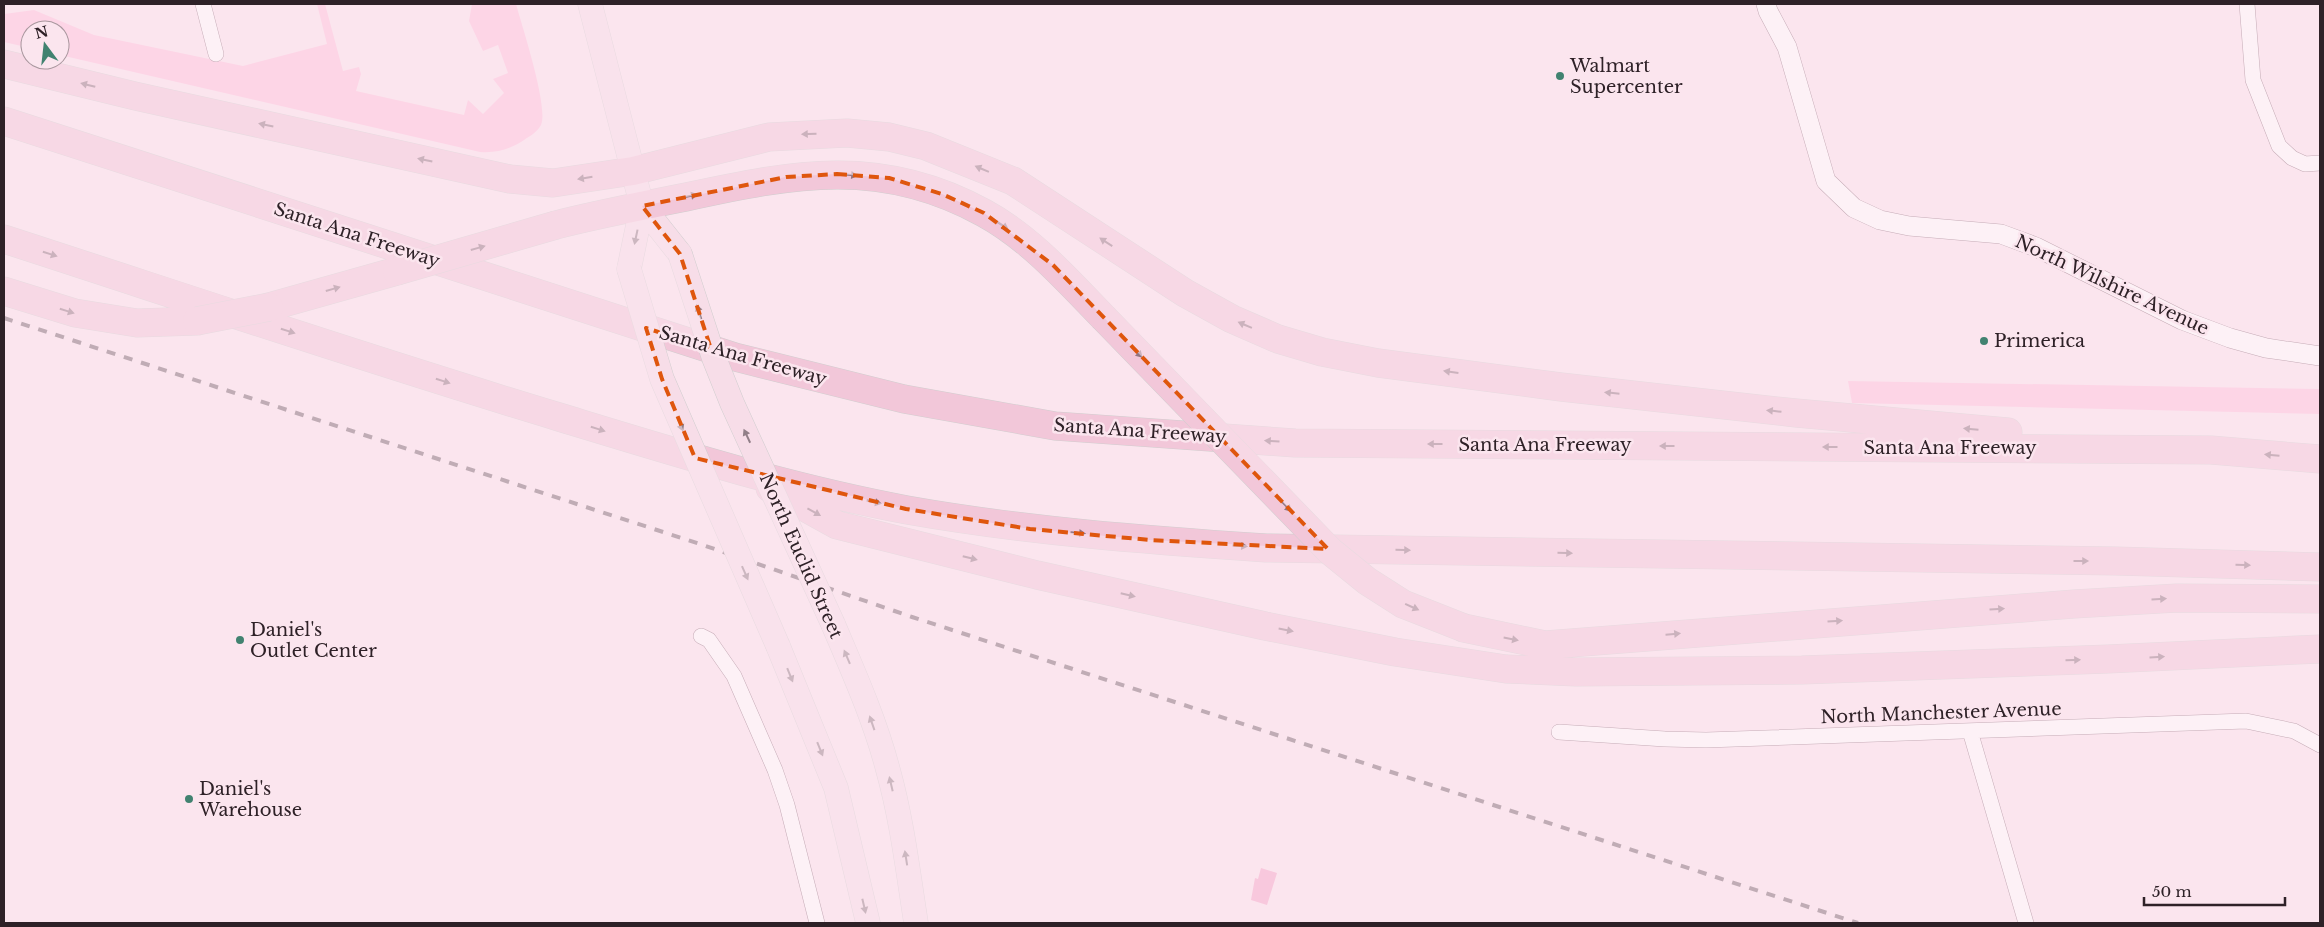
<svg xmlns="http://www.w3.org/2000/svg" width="2324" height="927" font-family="'Libre Baskerville',serif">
<rect width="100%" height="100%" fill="#fbe5ee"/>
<path fill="#fec2dc" d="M317,4H325L343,71L359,67L361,74L356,91L464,115L468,100L483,114L504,93L493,79L508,73L498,45L483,51L469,21L472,4H516C522,26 549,108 541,125C537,133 528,137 521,142C507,150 497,153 480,152L60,55V30H30V48L4,42V14L34,10L94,35L243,66L327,44Z
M1848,381L2320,389V414L1852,403Z"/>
<path fill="#f4a4c7" d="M1261,868L1277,873L1267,905L1251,900L1255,878L1258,879Z"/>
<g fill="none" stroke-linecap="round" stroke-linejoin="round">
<g stroke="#866875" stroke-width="16">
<path id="minor" d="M203,4L216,54
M2247,4L2253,80L2279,146L2292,158L2305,164L2320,163
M701,636L709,640L734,676L775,770L787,805L817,923
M1970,731L2026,923
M1559,732L1665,739L1706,740L2246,721L2294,731L2320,745"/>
</g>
<g stroke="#866875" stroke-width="20">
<path id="tertiary" d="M1766,4L1768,11L1787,47L1826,181L1854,208L1880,220L1909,226L2001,234L2036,247L2182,320L2230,338L2266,348L2320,356"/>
</g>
<g stroke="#d1cecf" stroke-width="25">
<path id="primary" d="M590,4L642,206L680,254
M629,269L642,206
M833,624C853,671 875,720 888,770C902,820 908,872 916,923
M778,646L836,788L868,923"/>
</g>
<g stroke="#d1cecf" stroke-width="29">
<path id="motorway" d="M4,64L135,96L510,179L553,183L633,171L769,137L847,133L889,137L926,146L1013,181L1185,293L1232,319L1278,339L1322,352L1378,363L1561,387L1796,413L2008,432
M4,121L735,357L904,399L1055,426L1295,443L2211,450L2320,459
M556,225C599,214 642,206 686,197C793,174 881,156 984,213C1030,238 1066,279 1103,317
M4,239C189,299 373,361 559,417C674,452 789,488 907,510C1026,531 1146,540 1266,548L2116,561L2320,567
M4,291L75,313L137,323L197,321
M269,307L397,271
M770,488L837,525L1037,575L1265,626L1395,652L1506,669L1576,672L1802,670L2108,659L2320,649
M1464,628L1545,645L2074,604L2177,598L2320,599"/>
</g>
<use href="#minor" stroke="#fff" stroke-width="15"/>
<use href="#tertiary" stroke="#fff" stroke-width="19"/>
<use href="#primary" stroke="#f7dde8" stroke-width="24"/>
<use href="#motorway" stroke="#f2c7d9" stroke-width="28"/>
<path stroke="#78676f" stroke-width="4" stroke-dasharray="9 9" stroke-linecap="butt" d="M4,318L700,544L912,617L1858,923"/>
<g stroke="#d1cecf" stroke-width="25" stroke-linecap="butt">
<path id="primary-bridge" d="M680,254L714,358L732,403L833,624
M629,269L662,379L778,646"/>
</g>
<g stroke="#d1cecf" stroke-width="29" stroke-linecap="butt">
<path id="motorway-bridge" d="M397,271L556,225
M1103,317L1330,551L1367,581L1403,604L1464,628
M197,321L269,307"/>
</g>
<use href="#primary-bridge" stroke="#f7dde8" stroke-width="24"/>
<use href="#motorway-bridge" stroke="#f2c7d9" stroke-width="28"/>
</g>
<defs><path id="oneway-solid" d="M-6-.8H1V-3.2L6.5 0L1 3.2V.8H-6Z" transform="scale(1.25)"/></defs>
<g fill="#907480">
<use href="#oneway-solid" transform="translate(88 85) rotate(-166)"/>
<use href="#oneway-solid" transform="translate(266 125) rotate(-168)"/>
<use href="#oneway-solid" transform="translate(809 134) rotate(178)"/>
<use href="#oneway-solid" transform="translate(425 160) rotate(-168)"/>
<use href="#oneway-solid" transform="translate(982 169) rotate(-157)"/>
<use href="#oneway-solid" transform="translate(850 175) rotate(5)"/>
<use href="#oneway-solid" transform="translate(585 178) rotate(171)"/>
<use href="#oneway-solid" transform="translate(690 196) rotate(-12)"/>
<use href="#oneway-solid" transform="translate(1002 225) rotate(34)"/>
<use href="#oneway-solid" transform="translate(1106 242) rotate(-147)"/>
<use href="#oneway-solid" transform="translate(478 248) rotate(-16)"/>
<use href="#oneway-solid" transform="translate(50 254) rotate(18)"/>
<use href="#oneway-solid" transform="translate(333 289) rotate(-16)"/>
<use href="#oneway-solid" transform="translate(67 311) rotate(17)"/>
<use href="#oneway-solid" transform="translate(1245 325) rotate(-157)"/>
<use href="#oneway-solid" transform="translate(288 331) rotate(18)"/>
<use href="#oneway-solid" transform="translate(1137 352) rotate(46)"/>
<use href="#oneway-solid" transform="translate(1451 372) rotate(-172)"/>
<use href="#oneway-solid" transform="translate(443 381) rotate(18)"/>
<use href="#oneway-solid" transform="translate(1612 393) rotate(-174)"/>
<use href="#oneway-solid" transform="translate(1774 411) rotate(-174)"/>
<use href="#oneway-solid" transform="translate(598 429) rotate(17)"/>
<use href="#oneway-solid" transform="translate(1971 429) rotate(-175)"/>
<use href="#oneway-solid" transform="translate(1272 441) rotate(-176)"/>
<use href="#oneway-solid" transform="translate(1435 444) rotate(-180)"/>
<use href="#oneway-solid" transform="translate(1667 446) rotate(-180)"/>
<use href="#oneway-solid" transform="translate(1830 447) rotate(-180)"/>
<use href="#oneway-solid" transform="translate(2272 455) rotate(-175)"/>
<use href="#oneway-solid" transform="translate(874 502) rotate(12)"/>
<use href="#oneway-solid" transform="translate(1286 506) rotate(46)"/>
<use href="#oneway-solid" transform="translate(814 512) rotate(29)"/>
<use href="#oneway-solid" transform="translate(1078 533) rotate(5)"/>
<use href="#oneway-solid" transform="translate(1240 546) rotate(4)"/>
<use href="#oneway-solid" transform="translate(1403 550) rotate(1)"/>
<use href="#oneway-solid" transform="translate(1565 553) rotate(1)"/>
<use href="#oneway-solid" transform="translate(970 558) rotate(14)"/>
<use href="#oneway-solid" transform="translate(2081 561)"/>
<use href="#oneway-solid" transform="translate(2243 565) rotate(2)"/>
<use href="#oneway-solid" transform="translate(1128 595) rotate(13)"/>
<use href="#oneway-solid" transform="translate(2159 599) rotate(-3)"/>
<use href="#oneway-solid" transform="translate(1412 607) rotate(24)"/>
<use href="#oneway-solid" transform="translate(1997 609) rotate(-4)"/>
<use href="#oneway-solid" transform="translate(1835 621) rotate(-4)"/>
<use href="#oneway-solid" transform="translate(1286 630) rotate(11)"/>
<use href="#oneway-solid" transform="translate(1673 634) rotate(-5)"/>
<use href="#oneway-solid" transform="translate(1511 639) rotate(11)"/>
<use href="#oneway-solid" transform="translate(2157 657) rotate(-3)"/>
<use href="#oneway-solid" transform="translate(2073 660) rotate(-2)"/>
</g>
<g fill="#927f88">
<use href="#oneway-solid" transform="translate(636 237) rotate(102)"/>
<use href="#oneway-solid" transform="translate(699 312) rotate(-108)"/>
<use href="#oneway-solid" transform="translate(680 424) rotate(67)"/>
<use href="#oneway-solid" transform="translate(747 436) rotate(-115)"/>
<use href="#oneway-solid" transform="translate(745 573) rotate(66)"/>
<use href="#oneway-solid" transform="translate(847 657) rotate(-113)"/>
<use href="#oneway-solid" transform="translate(790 675) rotate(68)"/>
<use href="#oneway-solid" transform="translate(872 723) rotate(-109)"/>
<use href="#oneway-solid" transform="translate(820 749) rotate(68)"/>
<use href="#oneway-solid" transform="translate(891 784) rotate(-103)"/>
<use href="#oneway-solid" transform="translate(906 858) rotate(-99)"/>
<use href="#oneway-solid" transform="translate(864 906) rotate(77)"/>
</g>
<path d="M0 0H2324V927H0ZM837,174L889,178L942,194L984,213L1053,265L1328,549L1150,540L1030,529L906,509L695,458L662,379L646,328L711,349L680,254L642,206L786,177Z" fill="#fbe5ee" fill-opacity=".55" fill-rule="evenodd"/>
<path fill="none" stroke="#df560d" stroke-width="4" stroke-dasharray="10 6" stroke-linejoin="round" d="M837,174L889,178L942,194L984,213L1053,265L1328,549L1150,540L1030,529L906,509L695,458L662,379L646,328L711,349L680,254L642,206L786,177Z"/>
<g fill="#418270" stroke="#fbe5ee" stroke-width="2">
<circle cx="1560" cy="76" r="5"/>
<circle cx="1984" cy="341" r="5"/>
<circle cx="240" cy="640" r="5"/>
<circle cx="189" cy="799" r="5"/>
</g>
<g text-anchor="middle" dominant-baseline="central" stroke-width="5" stroke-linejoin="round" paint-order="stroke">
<g font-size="18" fill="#2e2127" stroke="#fbe5ee" text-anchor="start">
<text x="1570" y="66">Walmart<tspan x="1570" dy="21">Supercenter</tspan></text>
<text x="1994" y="341">Primerica</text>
<text x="250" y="630">Daniel's<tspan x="250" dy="21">Outlet Center</tspan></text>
<text x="199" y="789">Daniel's<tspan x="199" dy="21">Warehouse</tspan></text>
</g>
<g font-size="18" fill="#2e2127" stroke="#fbe5ee">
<text transform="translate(357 235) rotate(18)">Santa Ana Freeway</text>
<text transform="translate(2112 285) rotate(25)">North Wilshire Avenue</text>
<text transform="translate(743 356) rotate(16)">Santa Ana Freeway</text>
<text transform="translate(1140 431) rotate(4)">Santa Ana Freeway</text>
<text x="1545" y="445">Santa Ana Freeway</text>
<text x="1950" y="448">Santa Ana Freeway</text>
<text transform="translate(801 556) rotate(66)">North Euclid Street</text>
<text transform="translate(1941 713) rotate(-2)">North Manchester Avenue</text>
</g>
</g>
<rect width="2324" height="927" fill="none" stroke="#2e2127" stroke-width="10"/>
<g transform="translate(45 45) rotate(345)"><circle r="24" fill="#fbe5ee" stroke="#a9979e"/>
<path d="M0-4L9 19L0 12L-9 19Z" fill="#418270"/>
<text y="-8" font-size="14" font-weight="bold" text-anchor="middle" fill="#2e2127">N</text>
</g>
<path d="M2144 897v8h141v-8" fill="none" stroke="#2e2127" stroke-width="2.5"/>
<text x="2152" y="897" font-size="15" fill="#2e2127" stroke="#fbe5ee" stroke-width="4" paint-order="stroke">50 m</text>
</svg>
